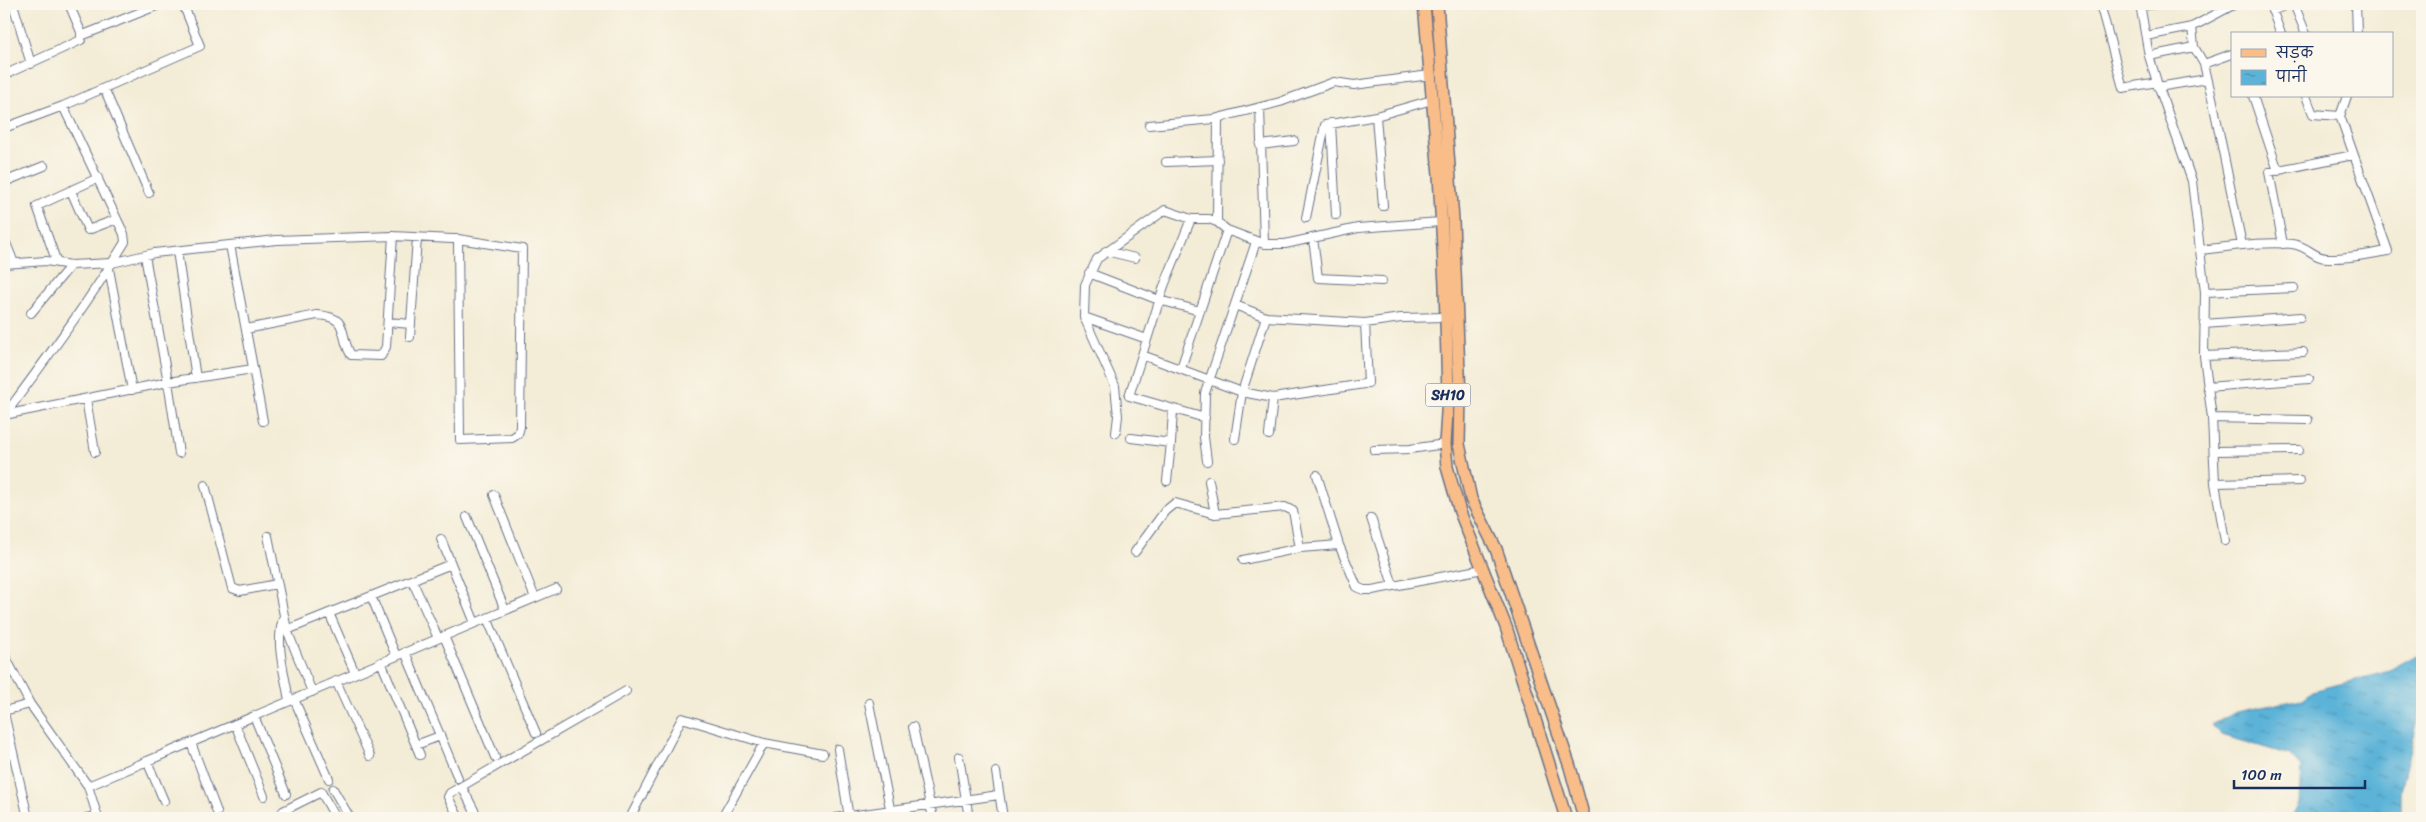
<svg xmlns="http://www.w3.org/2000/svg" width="2426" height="822" font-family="Sriracha,'Playpen Sans Deva',sans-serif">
<defs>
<pattern id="water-ripples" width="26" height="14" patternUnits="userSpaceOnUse" patternTransform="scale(1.25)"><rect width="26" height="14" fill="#5bb3d8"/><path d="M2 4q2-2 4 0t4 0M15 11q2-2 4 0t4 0" fill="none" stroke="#4a92b2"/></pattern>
</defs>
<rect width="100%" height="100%" fill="#fbf7ec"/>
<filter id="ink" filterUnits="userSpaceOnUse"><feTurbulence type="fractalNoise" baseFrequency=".02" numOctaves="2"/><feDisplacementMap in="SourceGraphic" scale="10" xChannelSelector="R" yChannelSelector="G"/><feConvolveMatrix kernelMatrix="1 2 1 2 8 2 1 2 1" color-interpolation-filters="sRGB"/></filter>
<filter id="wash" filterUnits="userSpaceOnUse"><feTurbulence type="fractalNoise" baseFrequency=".0096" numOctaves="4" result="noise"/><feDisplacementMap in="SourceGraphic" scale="20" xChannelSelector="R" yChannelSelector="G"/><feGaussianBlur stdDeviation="1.12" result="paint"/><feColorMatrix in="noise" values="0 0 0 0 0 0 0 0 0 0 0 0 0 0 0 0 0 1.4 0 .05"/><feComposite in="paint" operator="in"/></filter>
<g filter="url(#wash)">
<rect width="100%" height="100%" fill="#f3ecd6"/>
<path fill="url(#water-ripples)" stroke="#3b719b" d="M2422,652V703L2401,790V818H2291L2299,803L2301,767L2290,755L2222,735L2212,725L2236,712L2303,699L2313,691L2386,672Z"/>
</g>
<g filter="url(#ink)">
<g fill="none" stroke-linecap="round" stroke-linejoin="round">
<g stroke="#677188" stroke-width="10">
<path id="minor" d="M13,4L31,64
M2100,4L2123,88L2157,82
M2140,4L2149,56L2157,82L2192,181L2200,250C2230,247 2262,241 2292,244C2309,246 2313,258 2327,258C2346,259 2369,254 2388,251L2340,116L2347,96
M2235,4L2192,27L2194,47L2204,64L2213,102L2242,245
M2270,4L2281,34
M2294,4L2306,34
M2356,4L2357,34
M2140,6L2155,4
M2272,11L2289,4
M81,36L161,4
M2146,36L2192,27
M2149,56L2194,47
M2204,64L2232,54
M4,75L81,40V32L69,4
M2158,87L2207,79
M104,88L149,193
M2253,96L2278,171
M2306,96L2313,114L2340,116
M1260,107L1264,244
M1376,116L1383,206
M1331,123L1336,215
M1149,125L1214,119L1280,102L1334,82L1354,85L1430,75
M4,128L63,106L200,46L183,4
M1260,145L1294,141
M1166,162L1218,160
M4,182L44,166
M71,191L88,230L117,219
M1306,218L1325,125L1376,116L1432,100
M1191,219L1164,286L1129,396L1205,418
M1217,222L1218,118
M4,238L14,263
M1313,238L1318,278L1382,281
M2283,244L2269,172L2353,155
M230,245L263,421
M2200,250L2205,292L2204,356L2212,418L2215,483L2225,541
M177,251L196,378
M1106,251L1135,258
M145,256L168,382L179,453
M57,263L37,206L98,178
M4,264L46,261L71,265L112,263L154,253L277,240L393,236L452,239H458L522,249L520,427L518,434L512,438L460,440L458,239
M109,269L132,390
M1089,273L1159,300L1200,311
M2205,292L2294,288
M31,313L71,265
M1084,317L1147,339
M1266,317L1365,323L1401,318L1446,317
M388,322L411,324
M1365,323L1368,383
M2204,324L2300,317
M246,329L317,315C351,317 338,334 351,355L381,356L386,347L393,236
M410,337L417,238
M1142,355L1242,392L1273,398L1269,435
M2204,356L2303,352
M1181,368L1227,230
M2207,387L2309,379
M1273,398L1364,384
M86,399L95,452
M4,415L168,382L253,369
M4,416C46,359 88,303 125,242L124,234L63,106
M2212,418L2308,420
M1116,433L1118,416L1115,386L1084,317L1085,285L1097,259L1165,210L1191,219H1209L1217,222L1227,230L1264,244H1285L1358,228L1441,222
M1131,438L1171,443L1173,410
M1235,439L1242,392L1266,317L1235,305
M1374,450L1410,449L1445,444
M2214,451L2299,450
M1207,461L1204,437L1205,393L1256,242
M1317,475L1339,545L1357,587L1364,590H1372L1483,569
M1167,481L1171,443
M1209,481L1215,514L1285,507L1293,511L1300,548
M2215,483L2300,481
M205,485L232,588L240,591L277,584
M494,495L535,598
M467,517L505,610
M1371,518L1393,585
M268,536L287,630L312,692
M441,539L475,623
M1135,552L1165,511L1175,503L1215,514
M1243,560L1300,548L1339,545
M412,580L438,638
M371,596L396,656
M329,613L355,673
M284,616C274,643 285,673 289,701
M487,618L536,733
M287,630L451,564
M444,636L495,757
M405,652L458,778
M4,654L30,704L88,786L98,818
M381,662L420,755
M336,681L370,756
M294,699L329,779
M869,703L892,818
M4,711L30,704
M4,713L28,818
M254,716L286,794
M235,724L264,796
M913,727L933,818
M191,743L217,812
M416,745L440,736
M838,749L849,818
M959,757L969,818
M147,761L164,801
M996,772L1003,818
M88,786L556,589
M462,787L478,818
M333,789L350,818
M86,818L97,816
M287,818L283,811L321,792L336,818
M459,818L448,797L450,793L626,691
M630,818L682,718L764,743L823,754
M722,818L764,743
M835,818L999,795"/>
</g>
<g stroke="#677188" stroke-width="14">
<path id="primary" d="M1424,4L1439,175L1445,285L1448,397L1445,444L1447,467L1460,512L1506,627L1566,818
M1437,4L1453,220L1460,397L1459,444L1471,499L1496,549L1570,767L1584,818"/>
</g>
<use href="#minor" stroke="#fff" stroke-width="8"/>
<use href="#primary" stroke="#f8bd89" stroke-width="11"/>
</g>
</g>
<g text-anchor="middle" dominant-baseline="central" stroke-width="4.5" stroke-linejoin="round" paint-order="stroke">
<rect fill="#fbf7ec" stroke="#5e6b89" stroke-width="1" x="1425.5" y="383.5" width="45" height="23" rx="4"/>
<g font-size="14" font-weight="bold" fill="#1b2f5e">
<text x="1448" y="395">SH10</text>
</g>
</g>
<rect width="2426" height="822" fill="none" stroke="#fbf7ec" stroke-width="20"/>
<rect x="2231" y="32" width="162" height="65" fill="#fbf7ec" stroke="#a1a7b3"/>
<rect x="2241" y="49" width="25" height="8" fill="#f8bd89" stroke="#a1a7b3"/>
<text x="2276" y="58" font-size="15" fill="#1b2f5e">सड़क</text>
<rect x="2241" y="70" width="25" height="15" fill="url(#water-ripples)" stroke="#a1a7b3"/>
<text x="2276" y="82" font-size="15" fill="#1b2f5e">पानी</text>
<path d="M2234 780v8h131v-8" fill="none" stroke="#1b2f5e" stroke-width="2.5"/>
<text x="2241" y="780" font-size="15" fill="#1b2f5e" stroke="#fbf7ec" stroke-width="4" paint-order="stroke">100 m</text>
</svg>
